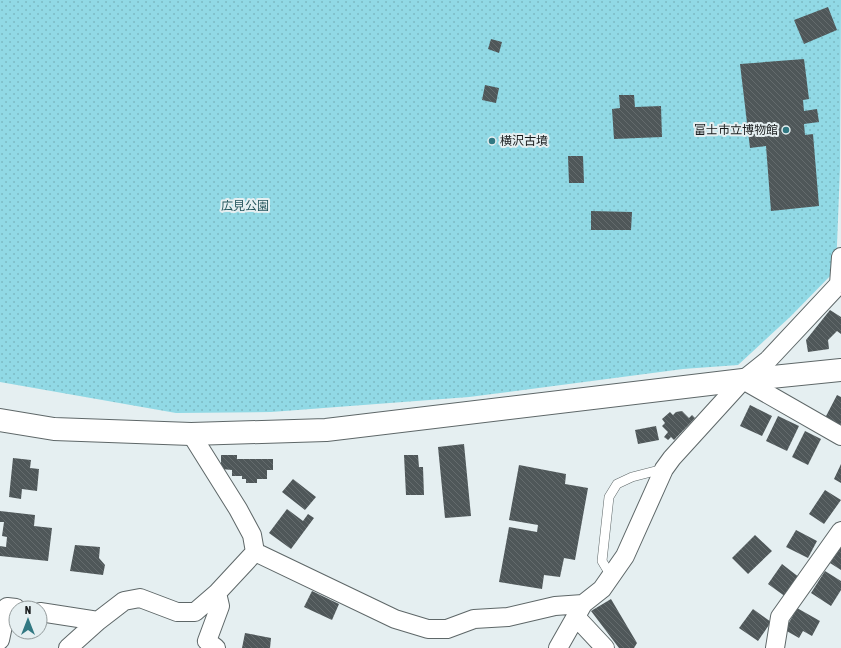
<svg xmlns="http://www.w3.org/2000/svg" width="841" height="648" font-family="'Asap Condensed','Noto Sans JP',sans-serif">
<defs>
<pattern id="park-dots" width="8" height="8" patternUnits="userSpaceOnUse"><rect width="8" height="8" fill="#91d9e5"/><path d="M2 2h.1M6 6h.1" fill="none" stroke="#7cbac4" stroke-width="1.8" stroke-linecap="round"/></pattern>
<pattern id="building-back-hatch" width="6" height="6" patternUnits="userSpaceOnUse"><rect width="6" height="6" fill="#4f5759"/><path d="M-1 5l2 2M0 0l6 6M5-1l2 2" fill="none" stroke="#646b6d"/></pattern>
</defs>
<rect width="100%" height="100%" fill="#e5eff1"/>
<path fill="url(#park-dots)" d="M0,0H841L840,168L836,270L790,317L738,365L683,369L469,397L271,412L176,413L0,382Z"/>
<path fill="url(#building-back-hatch)" d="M828,7L837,30L804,44L794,20Z
M491,39L502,42L499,53L488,49Z
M804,59L809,99L803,100L804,111L817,109L819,122L804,124L805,135L813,134L819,206L771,211L766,146L750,148L740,64Z
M485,85L499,88L496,103L482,100Z
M619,95H634L635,107L661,106L662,137L614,139L612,109L620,108Z
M568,156H583L584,183H569Z
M591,211L632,212L631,230H591Z
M830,310L841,317V334L837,331L828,340L829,349L808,352L806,340Z
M837,395L841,397V423L840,426L825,418Z
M750,405L772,416L762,436L740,426Z
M682,411L689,418L692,415L695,418L674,440L671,437L668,440L664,437L668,432L662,426L665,423L662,419L670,412L673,415L676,412Z
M778,416L799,426L787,451L766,441Z
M656,426L659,440L638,444L635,430Z
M805,431L821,439L808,465L792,457Z
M464,444L471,516L445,518L438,447Z
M221,455H237V459H273V470H267V479H257V483H246V479H242V476H232V470L221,469Z
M404,455H418L419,467H423L424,495H406Z
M13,458L31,460L30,468L39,469L37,491L22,489L21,499L9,497Z
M841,464V483L834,479Z
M519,465L566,474L565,484L588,488L575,560L564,558L560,577L544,575L542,589L499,582L509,527L537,532L538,525L509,520Z
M293,479L316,497L305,510L282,492Z
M825,490L841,500L824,524L809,514Z
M287,509L303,521L308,514L314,518L291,549L269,533Z
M0,511L35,515L34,526L52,528L48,561L0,556V546L6,547L7,537L2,536L4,522H0Z
M796,530L817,541L808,558L786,547Z
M755,535L772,551L748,574L732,558Z
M75,545L100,547L99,558L105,565L103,575L70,571Z
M841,547V570L830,563Z
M782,564L800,578L786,597L768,584Z
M825,571L841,581V590L831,606L811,593Z
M312,591L339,604L332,620L304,607Z
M611,599L637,643L634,648H619L591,611Z
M797,608L820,621L812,636L803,631L799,638L785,630Z
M753,609L771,622L758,641L739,628Z
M245,633L271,638L270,648H242Z"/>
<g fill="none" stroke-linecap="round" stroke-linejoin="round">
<g stroke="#5e6768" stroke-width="10">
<path id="service" d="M611,576L602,561L609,497L617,484L632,477L663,469"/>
</g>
<g stroke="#5e6768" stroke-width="20">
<path id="minor" d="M839,284L841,257
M743,380L841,436
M255,552L395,619L428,629H447L474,619L508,617L555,606L583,604
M40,612L98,621
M576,617L605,648
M0,640L7,607L16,608
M68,648L98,621L124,601L140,598L177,612H195L217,593L255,552L252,535L238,509L191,434
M216,648L207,641L220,606L217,593
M558,648L583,604L602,589L625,556L664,469L672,458L743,380L768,360L841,282
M775,648L780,617L841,531"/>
</g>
<g stroke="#5e6768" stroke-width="24">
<path id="tertiary" d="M0,420L54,429L191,434L326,430L743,380L841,370"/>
</g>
<use href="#service" stroke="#fff" stroke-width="9"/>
<use href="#minor" stroke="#fff" stroke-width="18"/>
<use href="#tertiary" stroke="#fff" stroke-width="22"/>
</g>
<g fill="#317882" stroke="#e5eff1" stroke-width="1.5">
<circle cx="786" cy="130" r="4"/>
<circle cx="492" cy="141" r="4"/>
</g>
<g text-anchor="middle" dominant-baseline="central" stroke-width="4" stroke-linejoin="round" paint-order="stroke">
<g font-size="12" fill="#191c1d" stroke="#e5eff1" text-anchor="end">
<text x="778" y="130">富士市立博物館</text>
<text x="500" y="141" text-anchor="start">横沢古墳</text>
</g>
<g font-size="12" fill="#24545b" stroke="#e5eff1">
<text x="245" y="206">広見公園</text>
</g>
</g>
<g transform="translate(28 620)"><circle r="19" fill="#e5eff1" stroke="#939b9c"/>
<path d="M0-3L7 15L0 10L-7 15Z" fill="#317882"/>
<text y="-6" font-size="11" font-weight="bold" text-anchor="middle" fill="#191c1d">N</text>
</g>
</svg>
